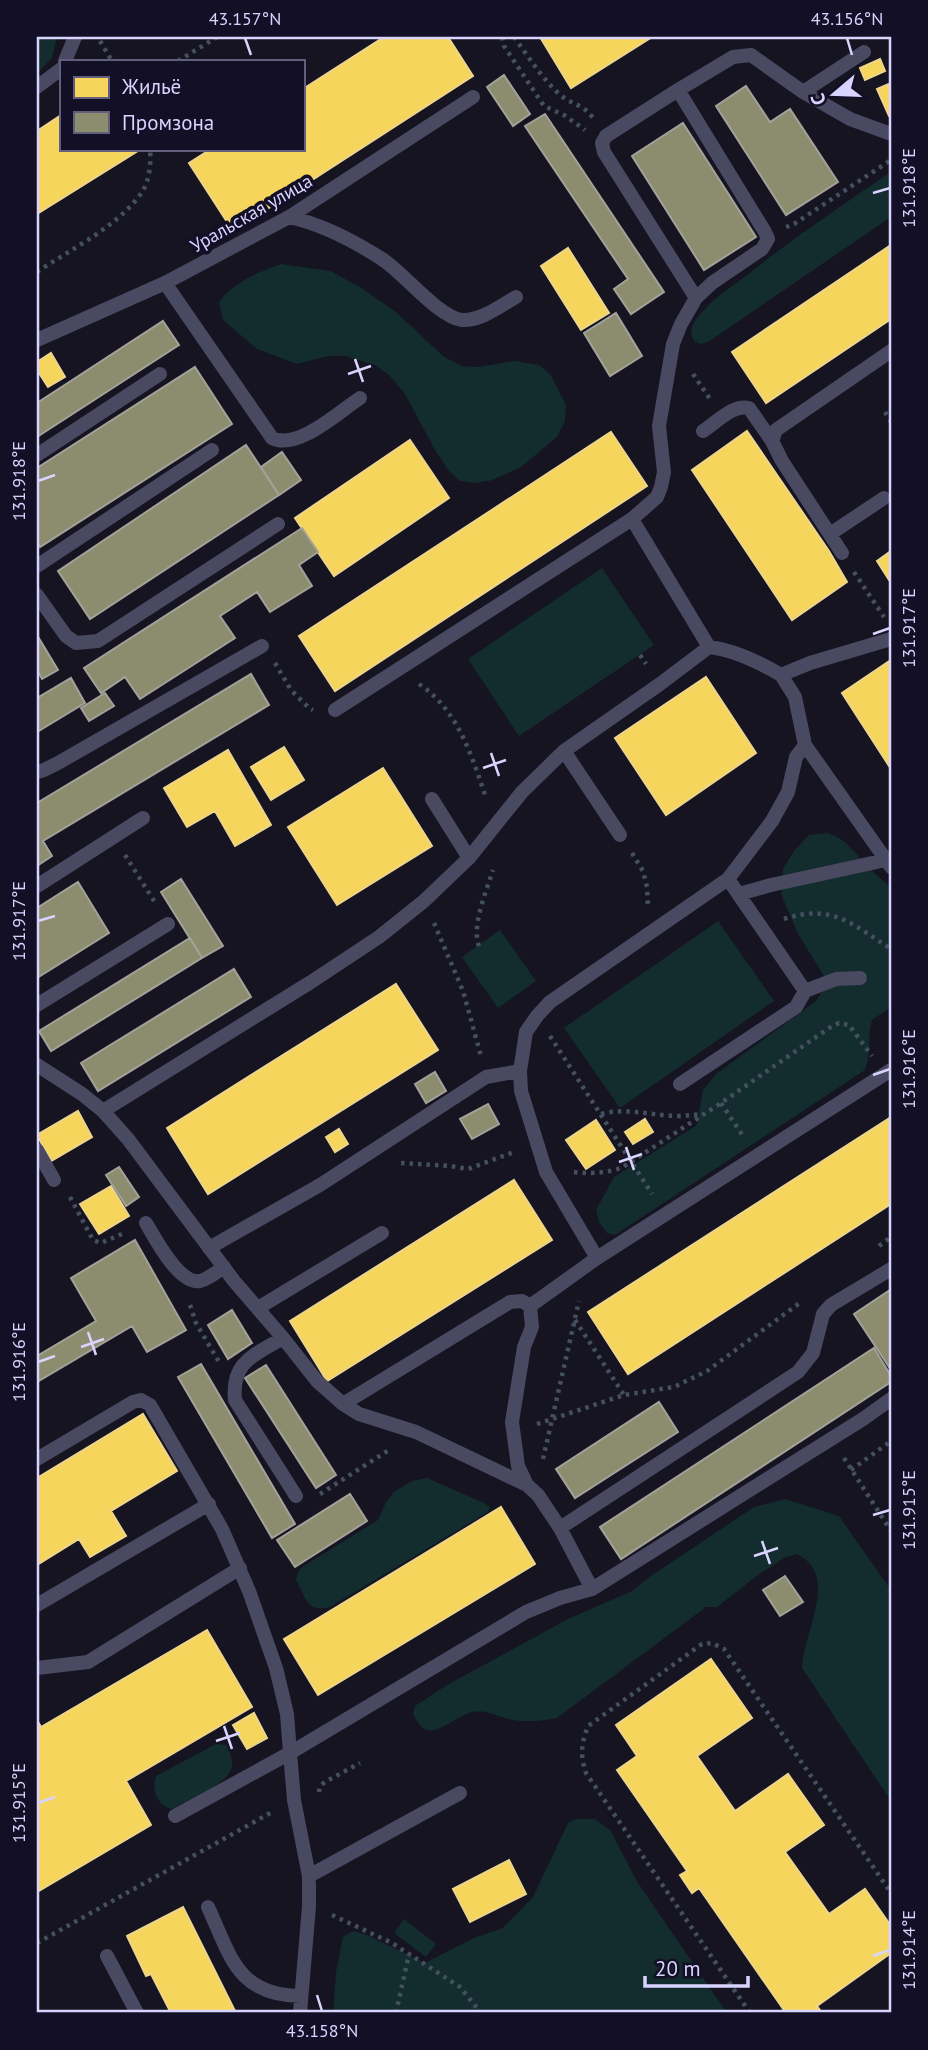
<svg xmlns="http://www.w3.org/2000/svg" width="928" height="2050" font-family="'PT Sans',sans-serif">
<rect width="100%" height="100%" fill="#161421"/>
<path fill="#132c2d" d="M37,37H57L52,58L37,73Z
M891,172V217L708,342C693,349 687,333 695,321C708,302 729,288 747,275C793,238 842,205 891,172Z
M281,264L330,271L360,287L396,312L444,357L462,366L479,367L515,361L539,365L550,374L566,405L565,421L557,437L520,468L489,481L473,483L460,481L449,471L435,450L405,394L389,375L375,365L345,356H328L297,364L257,349L223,320L219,302C235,281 257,273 281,264Z
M602,568L654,645L519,736L468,659Z
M828,833C846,839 854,851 866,865C874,873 883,880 891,888V1007L872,1020C867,1037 872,1053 865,1070L615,1235L607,1233L599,1222L596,1210L614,1177L697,1125L703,1090L716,1074L816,1001L826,985L824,976L798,934L781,894L783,869L794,851L809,835Z
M718,921L774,1001L620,1108L564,1028Z
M500,930L536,981L498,1008L462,957Z
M427,1478L484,1503L490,1507L488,1512L330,1607C307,1613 306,1598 296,1580L298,1572L302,1567L378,1520L386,1502L394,1492L412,1481Z
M785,1499L839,1516L891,1590V1801L802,1668C803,1634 841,1573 796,1554L784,1558L758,1575L717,1607H706L557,1718C540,1721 526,1723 509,1719C496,1716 485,1709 472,1712C459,1715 440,1733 427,1730C420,1728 416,1720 413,1714L415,1706L447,1685L568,1619L632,1591L648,1578L754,1507Z
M216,1744L226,1745C230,1753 235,1763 230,1772C222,1786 186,1801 171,1809C157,1805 151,1789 156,1776Z
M576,1819H595L611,1831L636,1880L727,2013H333L336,1972L343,1937L353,1931L367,1935L425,1963L474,1938L503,1928L533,1897L568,1823Z
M404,1919L436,1944L426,1957L394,1933Z"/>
<path fill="#f6d55c" stroke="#edd58d" stroke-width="2" d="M384,37H448L473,76L233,231L189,163L211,149H303V89Z
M540,37H652L571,88Z
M880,59L885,71L865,80L860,68Z
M891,83V116H889L877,89Z
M61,115V149H141L37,214V131Z
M891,245V319L766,403L732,352Z
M568,248L609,313L581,330L541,266Z
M51,353L65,377L48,387L37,370V362Z
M747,431L829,551L847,582L792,620L692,470Z
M611,432L647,486L335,691L299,636Z
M410,440L449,498L334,576L295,518Z
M891,551V583L877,561Z
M891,660V769L842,693Z
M706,677L756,753L666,815L615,738Z
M284,747L304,780L271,800L251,767Z
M228,750L271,825L235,846L215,811L187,827L164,788Z
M383,768L432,846L337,905L288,827Z
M396,984L438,1050L208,1194L167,1128Z
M78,1111L92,1137L51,1161L37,1135Z
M891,1117V1204L628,1374L588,1312Z
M645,1119L653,1132L633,1144L625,1132Z
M596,1120L615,1150L586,1169L566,1140Z
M339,1129L348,1144L335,1152L326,1137Z
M514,1180L552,1240L327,1381L290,1321Z
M111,1186L129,1216L99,1234L80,1204Z
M143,1414L177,1471L111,1511L126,1536L90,1557L79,1539L37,1565V1478Z
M501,1507L535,1564L318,1695L284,1639Z
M207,1630L252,1707L126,1781L151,1825L37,1892V1720L41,1727Z
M711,1659L752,1718L697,1756L735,1811L788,1774L824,1825L785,1852L829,1914L865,1889L891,1926V1953L817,2006L822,2013H786L699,1888L692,1893L680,1875L687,1871L617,1770L637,1756L616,1725Z
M254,1713L267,1738L247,1749L233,1725Z
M509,1860L526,1894L470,1922L453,1889Z
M183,1907L236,2013H171L151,1974L146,1976L127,1936Z"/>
<path fill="#8c8c6e" stroke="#a3a29a" stroke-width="2" d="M504,75L530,114L513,126L487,87Z
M746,86L770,122L790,109L838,182L786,215L716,106Z
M545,114L664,292L631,314L614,289L628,279L525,126Z
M683,123L756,237L704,270L632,156Z
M616,313L642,356L610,376L584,333Z
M163,321L179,345L37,437V403Z
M195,367L232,424L40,547L37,542V468Z
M246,445L279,495L90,619L58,571Z
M282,452L301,480L279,495L261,467Z
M302,528L318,552L299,565L312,586L270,612L257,592L220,616L235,638L140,699L125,677L101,693L84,668Z
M37,635L58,670L42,679L37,670Z
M251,674L269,705L43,841L52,856L37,866V803Z
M71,678L85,703L37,732V698Z
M105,693L114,706L89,721L81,708Z
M181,879L223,946L202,958L161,892Z
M78,882L109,933L37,978V908Z
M190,938L202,958L51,1051L39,1031Z
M234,969L251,997L98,1091L81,1063Z
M435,1072L446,1091L426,1103L415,1084Z
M488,1104L499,1124L472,1139L460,1119Z
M119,1167L139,1197L126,1206L106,1175Z
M135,1240L186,1330L147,1352L132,1326L37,1382V1356L96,1321L71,1278Z
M890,1290L891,1292V1370L854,1314Z
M232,1310L252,1343L228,1359L208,1325Z
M874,1348L891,1376V1382L621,1559L600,1527Z
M201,1364L295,1524L272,1538L178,1377Z
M266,1365L336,1475L316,1488L245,1378Z
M659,1402L678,1432L575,1498L556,1469Z
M350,1494L367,1521L295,1567L277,1540Z
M785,1576L803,1602L780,1616L763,1590Z"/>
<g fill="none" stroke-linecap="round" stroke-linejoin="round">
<path stroke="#44505f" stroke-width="4.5" stroke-dasharray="3.5 5" stroke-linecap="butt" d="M502,37L504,46L544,106L564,115L585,130
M514,37C528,56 541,77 558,93C572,106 581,102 593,118
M100,41L112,61
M178,61L217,37
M786,227L794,224L891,160
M37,272C71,249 119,226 142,192C150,180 151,162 150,149
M693,374L710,399
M885,412L891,422
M854,572L884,617
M640,655L646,664
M275,663L291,690L309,708L313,710
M419,684C458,710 472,756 486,798
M632,853L643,871L647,887L648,907
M125,855L156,904
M784,919C832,903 852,924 891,949
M434,923L463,991L481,1056
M479,946C471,927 487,889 493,870
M550,1036L652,1194
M721,1103L743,1136
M601,1114C627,1107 653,1116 679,1116C687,1116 693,1114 701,1115
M401,1163L450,1166L468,1169L514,1152
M574,1172C591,1174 608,1173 623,1167L721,1103L829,1028L839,1023L849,1025L872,1056
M70,1197L93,1240L101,1243L124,1233
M879,1246L891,1237
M190,1305L196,1323L219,1362
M575,1320L624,1395
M537,1424L624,1395L674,1387L707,1371L801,1302
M844,1458L891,1531
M543,1459L579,1301
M851,1470L891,1441
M320,1494L389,1450
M319,1792L320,1786L325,1782L360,1763
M332,1915L392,1943L460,1987L481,2013
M37,1943L272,1812
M396,2013L409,1954
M750,2013L586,1773C580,1754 581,1745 588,1726L702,1644L712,1643L724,1649L891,1893"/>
<path stroke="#4a4962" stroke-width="14" d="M65,61L75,37
M37,87L61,69
M803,92L864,52
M289,217C321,224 354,241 382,259C404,273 438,317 462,320C481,321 500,306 516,297
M165,283L272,438C297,451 339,412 360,398
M696,298L604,152L602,143L606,136L678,90L733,57L751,55L803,92L850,119L891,134
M37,340L165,283L289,217L473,97
M703,431C717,422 733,404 749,408L772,441
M37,455L160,374
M632,519L657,497L661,487L664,472L659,426L673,344L681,324L696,298L712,283L762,249L768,239L765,232L678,90
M830,534L884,498
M842,553L782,461L772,441L776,430L891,351
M37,566L212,450
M37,595L66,636L76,643L98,641L278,524
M891,639L810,663L781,675L795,697L805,745L891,867
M335,710L632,519L709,647
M564,751L620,835
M37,772L44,770L58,763L262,646
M432,799L469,858
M37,886L143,818
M739,894L771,885L886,860
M805,991L836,979L860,978
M37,1005L168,924
M37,1065L82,1094L103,1111L128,1139L234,1281L283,1338L317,1381L343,1404L510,1302L522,1301L530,1306
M680,1084L796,1007L805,991L728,879
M103,1111L311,982L379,937L424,901L469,858L522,792L564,751L660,684L709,647C735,650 759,662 781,675
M37,1150L54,1180
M146,1223C155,1238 179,1285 200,1281C208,1279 217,1272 224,1267
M209,1248L320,1185L486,1077L520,1071
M597,1258L891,1070
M530,1306L597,1258L546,1172L521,1091L520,1071L526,1032L537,1016L550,1002L728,879L772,821L788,792L796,757L805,745
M530,1306L532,1327L524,1347L512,1422L518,1466L527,1485L538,1495L560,1528L592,1589
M258,1308L382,1233
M283,1338C255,1355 231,1361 235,1400L296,1496
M343,1404L359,1414L416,1432L527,1485
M37,1459L133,1402L141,1400L150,1405L222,1529L249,1591L276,1668L287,1714L290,1753L175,1816
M560,1528L798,1372L813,1353L823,1314L831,1305L891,1269
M37,1605L209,1504
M37,1668L88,1662L240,1568
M309,1876L460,1793
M208,1907C231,1957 237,1995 301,1996
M107,1956L137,2013
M300,2013L309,1906V1876L294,1800L290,1753L526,1612L560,1598L592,1589L863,1419L891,1399"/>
</g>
<path fill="none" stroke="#d9d4ff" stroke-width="2.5" d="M245,38L251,55M847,38L852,55M873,193L890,188M355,359L363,382M348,374L371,366M38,481L55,475M873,634L890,628M491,753L499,776M483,768L506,760M38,921L55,916M873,1075L890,1069M626,1147L634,1170M619,1162L642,1154M88,1332L96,1355M81,1347L104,1339M38,1362L55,1356M873,1515L890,1510M762,1541L770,1564M754,1556L778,1548M224,1726L232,1749M216,1741L240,1733M38,1803L55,1797M873,1956L890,1950M317,1995L322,2011"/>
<g text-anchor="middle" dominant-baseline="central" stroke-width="7" stroke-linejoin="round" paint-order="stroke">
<g font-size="19" fill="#d9d4ff" stroke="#130f26">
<text transform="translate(251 213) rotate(-30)">Уральская улица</text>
</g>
</g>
<rect width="928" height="2050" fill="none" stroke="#130f26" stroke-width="77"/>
<rect x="60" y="60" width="245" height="91" fill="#130f26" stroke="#625e7d" stroke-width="2"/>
<rect x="74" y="77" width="35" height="21" fill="#f6d55c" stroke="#625e7d" stroke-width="2"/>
<text x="122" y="94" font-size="21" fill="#d9d4ff">Жильё</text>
<rect x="74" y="112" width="35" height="21" fill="#8c8c6e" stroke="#625e7d" stroke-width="2"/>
<text x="122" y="130" font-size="21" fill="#d9d4ff">Промзона</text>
<g transform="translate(834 94) rotate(251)" stroke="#130f26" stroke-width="5" paint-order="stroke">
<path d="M0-5L12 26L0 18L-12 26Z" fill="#d9d4ff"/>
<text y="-10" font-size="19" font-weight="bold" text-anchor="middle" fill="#d9d4ff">С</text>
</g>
<path d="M645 1976v10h103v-10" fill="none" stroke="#d9d4ff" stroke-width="3.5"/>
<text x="655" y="1976" font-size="21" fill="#d9d4ff" stroke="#130f26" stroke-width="5" paint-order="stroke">20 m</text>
<rect x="38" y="38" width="852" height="1973" fill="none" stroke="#d9d4ff" stroke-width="2.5"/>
<g font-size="18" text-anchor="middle" fill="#d9d4ff">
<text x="245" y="25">43.157°N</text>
<text x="847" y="25">43.156°N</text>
<text transform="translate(909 188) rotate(-90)" y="6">131.918°E</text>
<text transform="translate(19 481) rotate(-90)" y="6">131.918°E</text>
<text transform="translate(909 628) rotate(-90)" y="6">131.917°E</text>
<text transform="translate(19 921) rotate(-90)" y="6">131.917°E</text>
<text transform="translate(909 1069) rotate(-90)" y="6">131.916°E</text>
<text transform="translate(19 1362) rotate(-90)" y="6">131.916°E</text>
<text transform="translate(909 1510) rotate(-90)" y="6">131.915°E</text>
<text transform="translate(19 1803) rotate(-90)" y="6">131.915°E</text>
<text transform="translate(909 1950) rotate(-90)" y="6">131.914°E</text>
<text x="322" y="2037">43.158°N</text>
</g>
</svg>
